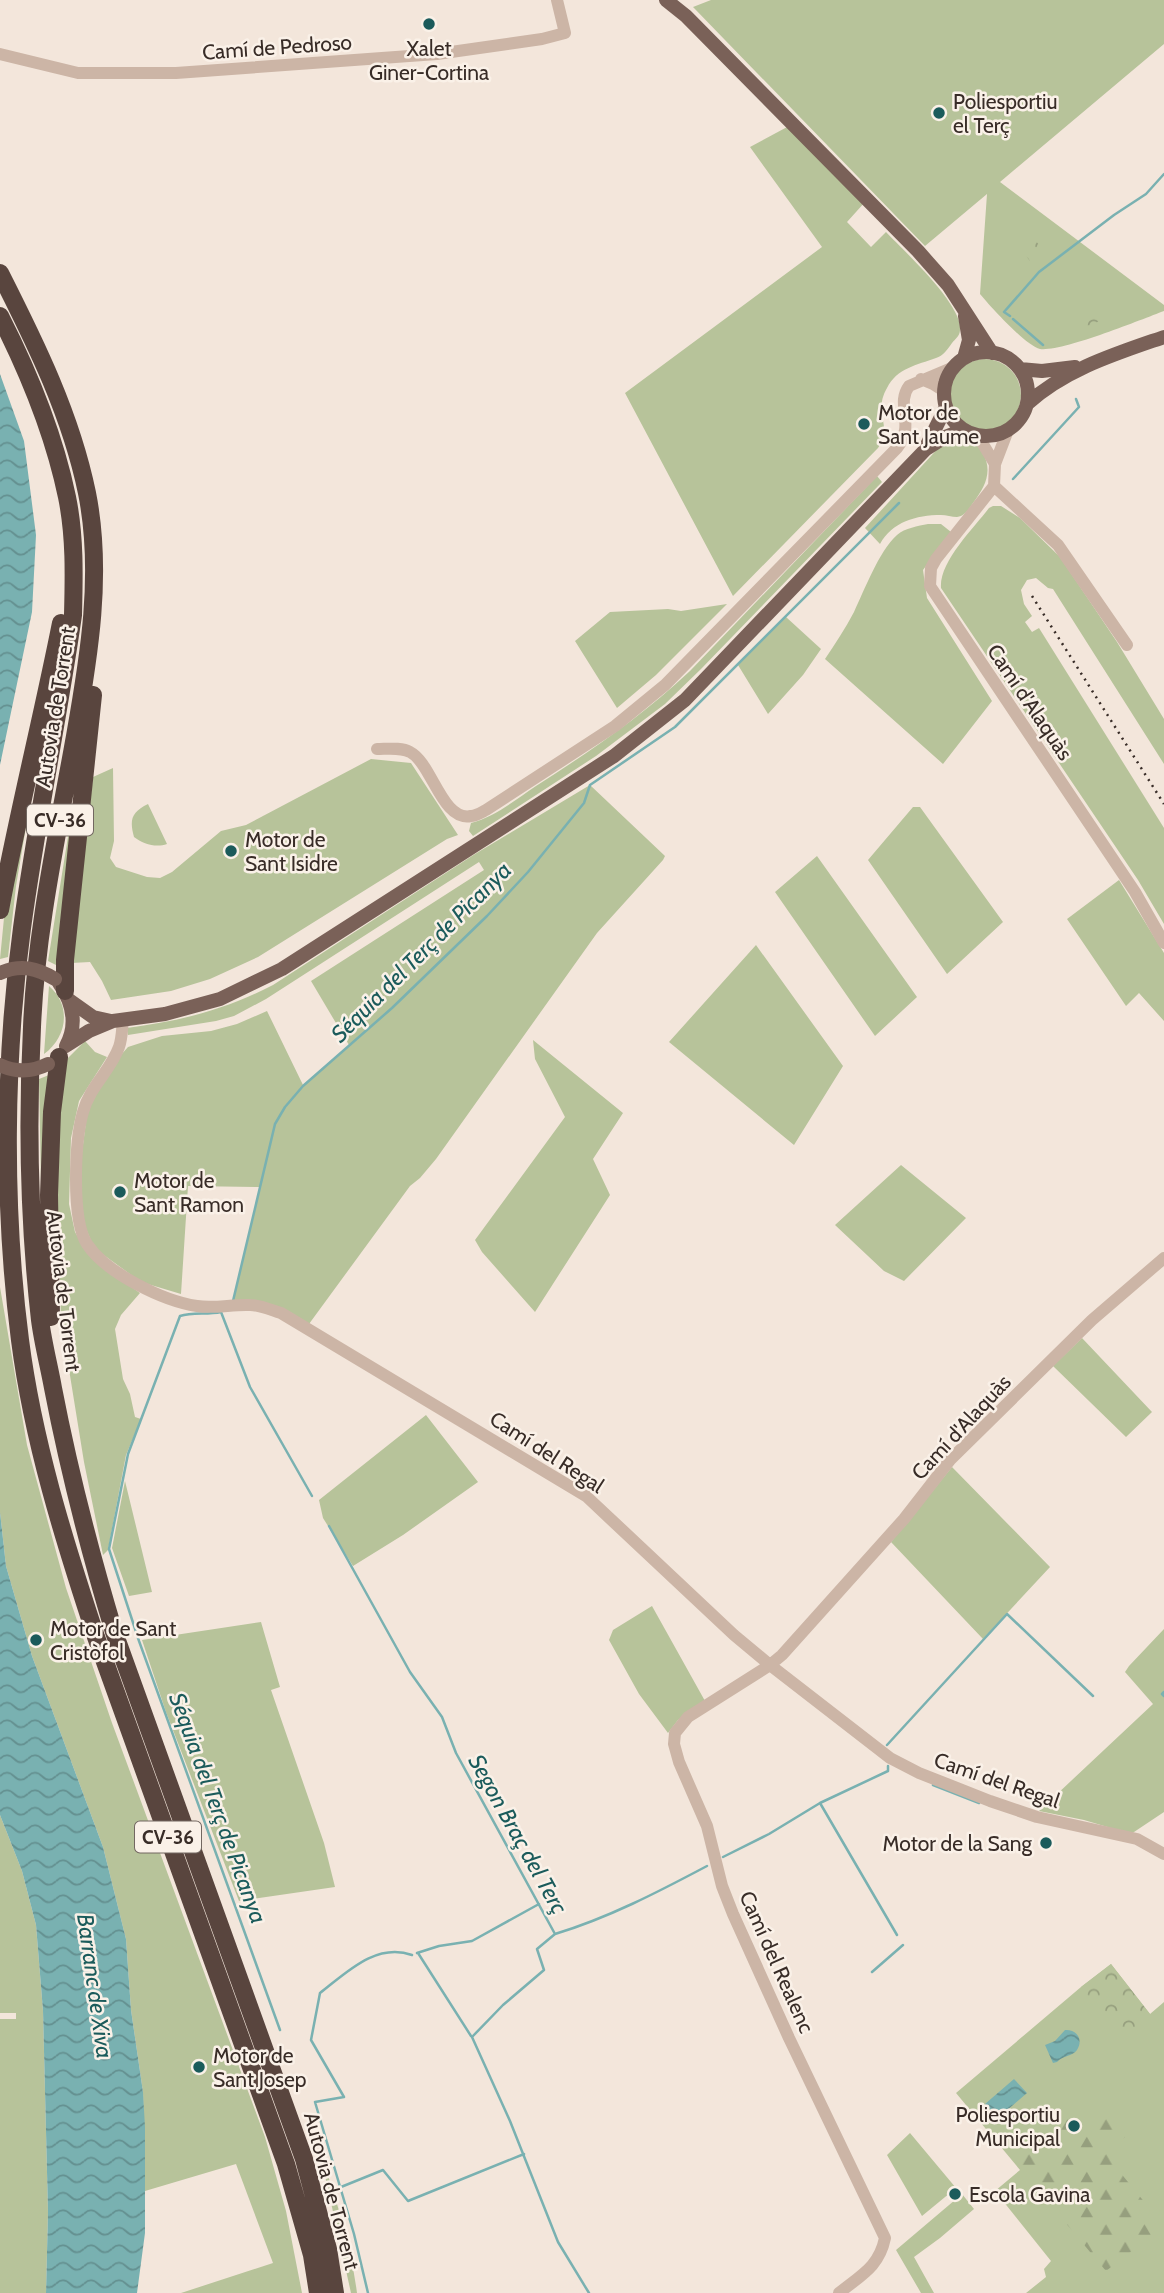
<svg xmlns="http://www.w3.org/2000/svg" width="1164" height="2293" font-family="Cabin,sans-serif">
<defs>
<pattern id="forest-firs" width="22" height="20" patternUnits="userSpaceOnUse" patternTransform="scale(1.75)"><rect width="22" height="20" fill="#b7c39a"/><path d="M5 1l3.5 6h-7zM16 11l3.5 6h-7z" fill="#969f7e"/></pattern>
<pattern id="park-crowns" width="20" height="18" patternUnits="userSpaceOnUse" patternTransform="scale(1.75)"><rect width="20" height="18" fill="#b7c39a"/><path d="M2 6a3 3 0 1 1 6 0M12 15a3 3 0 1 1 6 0" fill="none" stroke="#969f7e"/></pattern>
<pattern id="water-waves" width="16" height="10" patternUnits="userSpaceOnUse" patternTransform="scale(1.75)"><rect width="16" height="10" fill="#79b1b1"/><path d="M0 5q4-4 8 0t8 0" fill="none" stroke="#649090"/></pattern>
</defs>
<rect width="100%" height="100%" fill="#f3e6db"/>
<path fill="#b7c39a" d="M711,0H1164V44L1000,182L1164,305V311C1140,320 1062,352 1040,349C1026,346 990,306 980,294L987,194L925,246L693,7Z
M789,126L865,202L847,222L871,247L886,232C904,251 963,305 960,330C960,336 955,339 952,343C948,349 943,356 936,358C917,365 897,368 887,388C872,414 894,426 878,448L733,596L625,393L822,247L750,147Z
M949 395a36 36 0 1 1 72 0a36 36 0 1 1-72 0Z
M955,439C966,440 978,443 983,453C993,472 985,487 973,503C969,509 965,516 957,517C952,517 946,515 941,515C916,515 892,522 880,544L865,528L942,444Z
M877,476L882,482L701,669L665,704L596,756L473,836L469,831L471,823C495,817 515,800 536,786C592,750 641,717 690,671Z
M993,506H1001L1020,518L1060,557L1117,642L1164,719V764L1053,589L1048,588L1036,578L1027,580L1021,590L1024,604L1032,616L1025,622L1032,632L1039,628L1164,828V924L1138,880L941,588C939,562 973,529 989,508Z
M928,524H941L951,532L923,570L927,598L992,701L943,764L825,659C835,644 845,629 854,612C864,591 879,551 897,535C905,528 918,526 928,524Z
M727,604L656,675L617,708L575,641L610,612L668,609L681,611Z
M786,617L821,649L803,675L768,714L738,665Z
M39,750L16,886L8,957L0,959L4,918Z
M371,759L411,763L458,835L447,839L258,957L210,979L171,991L111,1000L102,981L90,962L71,963L93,777L113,768L114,841L110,858L116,867L147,877L160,878L172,872L221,831L246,825Z
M80,762L56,965L48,961Z
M590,785L665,856L663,860L597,933L436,1159L420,1178L410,1186L309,1324C277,1303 271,1302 233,1302L260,1187L188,1186L181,1294L141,1282L94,1248L82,1219L80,1168L88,1106L120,1056L128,1047L162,1036L211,1031L237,1024L267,1011L303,1085L349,1045L311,981L484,870L479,862L266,999L234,1016L216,1021L128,1035L127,1028C180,1021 225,1010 273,985L475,854Z
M148,804L167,844C156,848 143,844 134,837C129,819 132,812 148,804Z
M913,807H920L1003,922L947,974L868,860Z
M817,856L917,997L875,1036L775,892Z
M1119,880L1164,953V1021L1139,993L1126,1006L1067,919Z
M756,945L843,1066L794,1145L669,1042Z
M49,986C72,1006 67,1037 44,1054Z
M533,1040L623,1113L593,1159L610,1195L535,1312L482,1252L475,1240L565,1117L535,1059Z
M85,1041L95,1052L107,1057L79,1101L71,1138L69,1204L75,1232L86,1251L100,1265L140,1293L121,1315L115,1329L123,1379L130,1394L135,1417L141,1419L126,1455L108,1550L103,1555L84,1462L61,1320L56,1145L63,1063Z
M49,1075L42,1234L39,1079Z
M901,1165L966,1218L904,1281L884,1271L835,1225Z
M0,1287L27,1445L66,1588L112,1723L265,2137L286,2211L302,2293H181L273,2263L236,2164L145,2191L143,2092L131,2010L126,1939L103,1847L32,1656L6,1566L0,1512Z
M1082,1338L1152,1412L1126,1437L1053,1366Z
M426,1415L478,1482L403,1535L353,1566L323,1518L319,1500Z
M952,1467L1050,1567L983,1639L891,1542Z
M125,1481L152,1592L129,1596L112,1548Z
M652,1606L705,1701L678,1720L668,1733L639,1694L609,1640L613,1630Z
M261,1622L280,1687L271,1690L324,1843L335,1887L239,1901L166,1712L142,1640Z
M1164,1629V1812L1131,1834L1084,1820L1039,1811L1153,1704L1125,1672L1129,1666Z
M0,1815L22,1871L36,1925L43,2011L48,2212L46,2293H0V2019H16V2013H0Z
M1111,1964L1150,2014L1164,2002V2293H1026L1046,2277L1044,2269L1051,2261L995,2191L1020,2170L956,2093L1081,1987Z
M910,2133L956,2188L922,2216L887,2155Z
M320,2153C336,2197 351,2246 357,2293H351Z
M962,2194L974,2209L940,2238L914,2257L934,2293H921L896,2250Z"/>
<path fill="url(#forest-firs)" d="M1108,2110L1129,2133L1114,2148L1110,2160L1164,2226L1106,2271L1012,2159L1065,2111L1083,2132Z"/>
<path fill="url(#park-crowns)" d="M1032,236L1043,250L1030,261L1019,247Z
M1093,307H1098L1104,311C1100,327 1086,328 1073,322L1075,317Z
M1111,1964L1150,2014L1122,2039L1081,1987Z"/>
<path fill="url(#water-waves)" d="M0,374L24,441L36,535L32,612L0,765Z
M0,1512L6,1566L32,1656L103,1847L126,1939L131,2010L143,2092L145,2127V2233L137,2293H46L48,2212L43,2011L36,1925L22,1871L0,1815Z
M1065,2030C1076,2029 1084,2039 1077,2050C1072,2057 1063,2055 1057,2062L1053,2063L1045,2045L1055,2041Z
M1014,2079L1027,2093L998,2118L985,2104Z"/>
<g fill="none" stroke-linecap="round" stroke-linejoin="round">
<path stroke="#79b1b1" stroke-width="2.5" d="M1010,316L1004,312L1039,272L1114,215L1146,194L1164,174
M1013,319L1043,345
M1013,479L1079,407L1076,399
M233,1301L275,1124L285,1107L303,1086L392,1008L487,916L528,872L584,803L590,785L675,727L899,503
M329,1526L410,1672L442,1717L456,1753L555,1934L537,1949L544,1970L503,2005L472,2037L510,2121L558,2242L589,2293
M1164,1692L1162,1694L1164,1696
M887,1745L1007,1614L1093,1696
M933,1785L979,1803
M820,1803L897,1935
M723,1857L769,1834L820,1803L888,1771V1766
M555,1934C608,1918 658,1892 707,1866
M417,1953L439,1946L472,1941L539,1904
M418,1953L471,2036
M872,1972L903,1945
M280,2030L139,1641L109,1549L128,1454L180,1316C193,1312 207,1315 221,1312L250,1387L312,1496
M341,2187L383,2170L408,2201L524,2154
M368,2293L354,2234L315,2102L344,2097L311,2040L320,1993C346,1973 376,1942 412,1955"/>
<path stroke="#ccb5a6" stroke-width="12" d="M0,54L78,73H176L437,54L542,39L565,33L557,0
M921,379L933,384L944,391
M978,436L995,464
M994,486L936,559L931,568L930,586L1135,892L1164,943
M994,486L1058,545L1127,645
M994,486L995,464L1008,430
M377,749C387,749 401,747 410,752C432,763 442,822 471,816C476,816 482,812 486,810L615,726L665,685L897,448C916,424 895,405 909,386L954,367
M123,1020C122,1029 122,1039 119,1047C111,1070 90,1086 83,1112C75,1140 71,1219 87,1244C106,1273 163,1301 197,1306C214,1309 233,1304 250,1305C260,1305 271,1310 281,1313L586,1496L734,1635L770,1665L890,1758L919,1773L990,1801L1037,1817L1137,1839L1164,1854
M839,2293C861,2275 879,2267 885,2238L789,2038L733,1914L722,1886L707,1826L679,1762L674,1744L675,1733L688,1717L770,1665L782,1655L904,1519L950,1460L1092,1320L1164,1258"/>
<path stroke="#7a6158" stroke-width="14" d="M666,0L686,16L918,251L948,285L992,353
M944 394a42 42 0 1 1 84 0a42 42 0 1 1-84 0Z
M964,358L969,340L965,316
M1020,369L1042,371L1075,367
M1027,404C1066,369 1115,354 1164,337
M926,447L946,407
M59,983C73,1003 78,1024 66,1046
M69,1000L93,1017L111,1021
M67,1045L89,1031L113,1021L165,1014L220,999L282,969L614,756L685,700L926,449L945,437L963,430"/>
<path stroke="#59453e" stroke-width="18" d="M0,273C36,344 71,415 87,493C103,573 89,657 75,736C58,832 36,929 32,1027C27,1125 29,1222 40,1320C43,1343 49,1366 53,1388C69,1471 90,1552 114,1632L304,2159L328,2249L335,2293
M0,316C29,373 54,434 67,497C75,536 74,576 73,615C58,720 36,824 22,928C4,1060 3,1208 20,1340C33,1441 64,1540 96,1637L286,2164L312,2255L318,2293
M0,910C18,813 42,719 61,623
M65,991V960L93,695
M51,1317L49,1195L52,1112L59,1057"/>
<path stroke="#382c27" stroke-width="2.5" stroke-dasharray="2 5" stroke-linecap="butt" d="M1032,596L1164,804"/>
<path stroke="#7a6158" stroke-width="14" d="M0,973C21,964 37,968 55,979
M0,1065C17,1073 32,1072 48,1064"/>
</g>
<g fill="#1b5b5b" stroke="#faf1e8" stroke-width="2.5">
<circle cx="429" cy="24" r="7"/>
<circle cx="939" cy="113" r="7"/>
<circle cx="864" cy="424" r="7"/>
<circle cx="231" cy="851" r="7"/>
<circle cx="120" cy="1192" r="7"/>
<circle cx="36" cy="1640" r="7"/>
<circle cx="1046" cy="1843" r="7"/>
<circle cx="199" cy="2067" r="7"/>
<circle cx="1074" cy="2126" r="7"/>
<circle cx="955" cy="2194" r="7"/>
</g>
<g text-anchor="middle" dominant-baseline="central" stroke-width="5" stroke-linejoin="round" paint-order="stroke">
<g fill="#faf1e8" stroke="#726761" stroke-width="2">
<rect x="27" y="804.5" width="66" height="31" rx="5"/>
<rect x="135" y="1821.5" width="66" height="31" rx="5"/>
</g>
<g font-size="19" font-weight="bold" fill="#382c27">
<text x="60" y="820">CV-36</text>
<text x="168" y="1837">CV-36</text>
</g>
<g font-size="21" fill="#382c27" stroke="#faf1e8">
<text transform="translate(277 47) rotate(-4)">Camí de Pedroso</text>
<text transform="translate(1030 702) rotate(56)">Camí d'Alaquàs</text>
<text transform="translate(55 707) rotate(-81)">Autovia de Torrent</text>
<text transform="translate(64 1291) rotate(83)">Autovia de Torrent</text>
<text transform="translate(961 1427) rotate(-47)">Camí d'Alaquàs</text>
<text transform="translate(547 1452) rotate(33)">Camí del Regal</text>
<text transform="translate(997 1780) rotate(19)">Camí del Regal</text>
<text transform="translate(777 1962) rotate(66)">Camí del Realenc</text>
<text transform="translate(332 2191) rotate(75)">Autovia de Torrent</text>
</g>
<g font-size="21" fill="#382c27" stroke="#faf1e8" text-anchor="start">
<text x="429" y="48" text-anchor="middle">Xalet<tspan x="429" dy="24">Giner-Cortina</tspan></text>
<text x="953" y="101">Poliesportiu<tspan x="953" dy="24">el Terç</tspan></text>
<text x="878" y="412">Motor de<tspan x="878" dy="24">Sant Jaume</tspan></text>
<text x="245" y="839">Motor de<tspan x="245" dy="24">Sant Isidre</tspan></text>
<text x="134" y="1180">Motor de<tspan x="134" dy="24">Sant Ramon</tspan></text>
<text x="50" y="1628">Motor de Sant<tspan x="50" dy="24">Cristòfol</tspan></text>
<text x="1032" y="1843" text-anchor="end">Motor de la Sang</text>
<text x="213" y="2055">Motor de<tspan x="213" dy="24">Sant Josep</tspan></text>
<text x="1060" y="2114" text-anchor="end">Poliesportiu<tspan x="1060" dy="24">Municipal</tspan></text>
<text x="969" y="2194">Escola Gavina</text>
</g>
<g font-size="23" font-style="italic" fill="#1b5b5b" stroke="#faf1e8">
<text transform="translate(421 952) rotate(-45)">Séquia del Terç de Picanya</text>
<text transform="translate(218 1808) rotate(70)">Séquia del Terç de Picanya</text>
<text transform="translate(518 1834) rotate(61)">Segon Braç del Terç</text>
<text transform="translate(95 1986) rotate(82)">Barranc de Xiva</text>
</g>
</g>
</svg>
